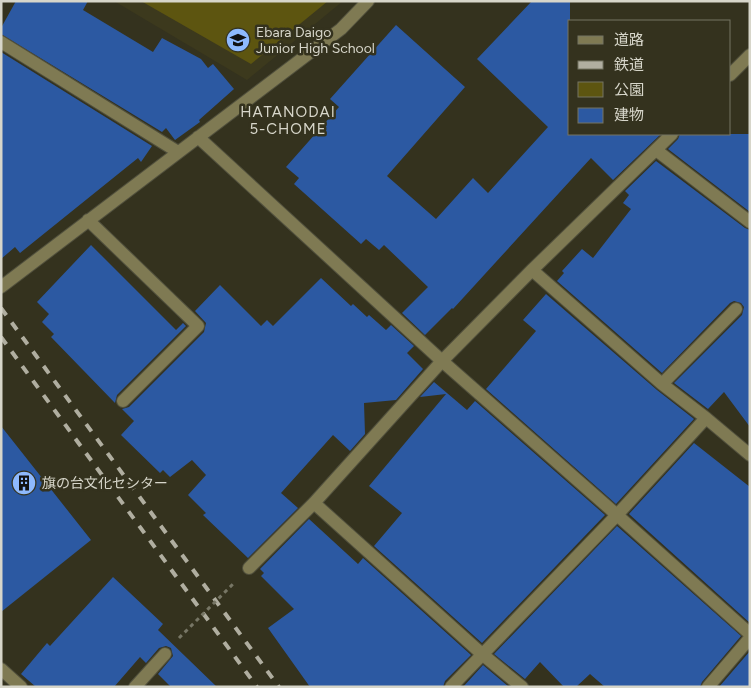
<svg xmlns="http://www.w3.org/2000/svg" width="751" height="688" font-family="Figtree,'Noto Sans JP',sans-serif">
<rect width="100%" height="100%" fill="#34321e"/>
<path fill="#3c391d" d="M114,1H343L247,80Z"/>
<path fill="#5d5510" d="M141,1H328L251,64Z"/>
<path fill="#2c59a2" d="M16,1H88L83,10L153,52L162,38L201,59L208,68L213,64L234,89L199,120L200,122L175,140L166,128L162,132L1,34V28Z
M532,1H570V134H661L613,180L591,158L453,309L452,308L425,335L402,313L428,287L384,245L379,250L366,239L361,244L294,184L299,178L286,167L339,107L330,99L396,25L465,87L387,176L436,219L473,178L488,193L548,127L477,59Z
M1,52L152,146L141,162L138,158L20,253L15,247L1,259Z
M680,134H750V212L668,149L678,139Z
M656,161L745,228L750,230V427L724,392L708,409L674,383L742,315L744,307L741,303L734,301L730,303L662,373L557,281L564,273L562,271L582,249L593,258L631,209L623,203L629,195L625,191Z
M91,245L176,330L183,323L186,326L117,395L115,403L51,337L54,334L42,322L49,314L37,302Z
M321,278L351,306L353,304L367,317L369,315L386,330L391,325L414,346L407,353L423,369L396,400L364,403L365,434L350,451L333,435L281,493L298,508L248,558L203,515L206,513L188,495L206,475L192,460L170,477L163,470L160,473L121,435L134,421L122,409L129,407L204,332L206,323L195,311L220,285L261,326L267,320L273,326Z
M546,294L657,390L694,419L616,504L486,389L536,331L523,320Z
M434,382L467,410L475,401L605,515L482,643L374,546L402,513L369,486L446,394L420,397Z
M1,426L91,540L1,612Z
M694,443L750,487V623L629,514Z
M309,519L358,564L363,558L471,655L445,681L443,687H310L268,628L294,609L261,576L264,573L260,569Z
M617,526L741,636L702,682L700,687H605L590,674L576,687H564L540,662L525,679L494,654Z
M113,577L163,624L158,630L217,687H171L158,674L173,656L171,648L166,646L159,648L146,663L140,657L114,687H36L21,674L47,643L50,646Z
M750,651V687H719Z
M483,665L509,687H463Z"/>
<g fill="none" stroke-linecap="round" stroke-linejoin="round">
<g stroke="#51503d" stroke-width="14">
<path id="minor" d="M1,42L178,152
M730,75L750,55
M198,137L442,361L617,515L750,634
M656,150L750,222
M88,220L198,326L123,401
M532,270L662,384L706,418
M1,287L341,29L368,1
M662,384L736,309
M314,503L482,654L522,687
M249,568L314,503L442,361L532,270L672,134
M1,669L21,687
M135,687L165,654
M451,687L617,515L706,418L750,455
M708,687L750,638"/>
</g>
<use href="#minor" stroke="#7f7a53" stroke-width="12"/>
<path stroke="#b0aea0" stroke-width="4" stroke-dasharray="9 9" stroke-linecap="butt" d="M1,308L279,687
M1,337L257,687"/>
<path stroke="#777665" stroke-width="3" stroke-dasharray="4 4" stroke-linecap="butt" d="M179,638L234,583"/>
</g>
<defs>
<g id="school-disc" transform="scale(1.25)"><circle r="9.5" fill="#8eb9fd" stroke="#34321e"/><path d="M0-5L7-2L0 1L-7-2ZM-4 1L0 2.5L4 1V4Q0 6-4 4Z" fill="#111"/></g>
<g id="building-disc" transform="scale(1.25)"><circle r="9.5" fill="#8eb9fd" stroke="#34321e"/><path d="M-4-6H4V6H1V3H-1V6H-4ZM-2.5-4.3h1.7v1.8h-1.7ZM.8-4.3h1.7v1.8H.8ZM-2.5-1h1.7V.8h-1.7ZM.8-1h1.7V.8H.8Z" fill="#111"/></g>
</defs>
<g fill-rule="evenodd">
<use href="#school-disc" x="238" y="40"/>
<use href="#building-disc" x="24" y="483"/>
</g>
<g text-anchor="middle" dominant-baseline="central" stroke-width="5" stroke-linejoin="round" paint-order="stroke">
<g font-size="14" fill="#d7d6ca" stroke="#34321e" text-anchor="start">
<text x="256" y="32">Ebara Daigo<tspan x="256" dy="16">Junior High School</tspan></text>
<text x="42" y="483">旗の台文化センター</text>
</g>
<g font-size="15" letter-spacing="1" fill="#d7d6ca" stroke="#34321e">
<text x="288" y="112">HATANODAI<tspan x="288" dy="17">5-CHOME</tspan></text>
</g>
</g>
<rect width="751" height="688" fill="none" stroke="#d7d6ca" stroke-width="5"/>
<rect x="568" y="20" width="162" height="115" fill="#34321e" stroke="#757463"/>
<rect x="578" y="36" width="25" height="8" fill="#7f7a53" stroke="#757463"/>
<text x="614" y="45" font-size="15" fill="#d7d6ca">道路</text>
<rect x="578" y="61" width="25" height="8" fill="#b0aea0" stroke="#757463"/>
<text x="614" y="70" font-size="15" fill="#d7d6ca">鉄道</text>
<rect x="578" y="82" width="25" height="15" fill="#5d5510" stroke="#757463"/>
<text x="614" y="95" font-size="15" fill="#d7d6ca">公園</text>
<rect x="578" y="108" width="25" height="15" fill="#2c59a2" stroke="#757463"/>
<text x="614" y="120" font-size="15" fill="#d7d6ca">建物</text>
</svg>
